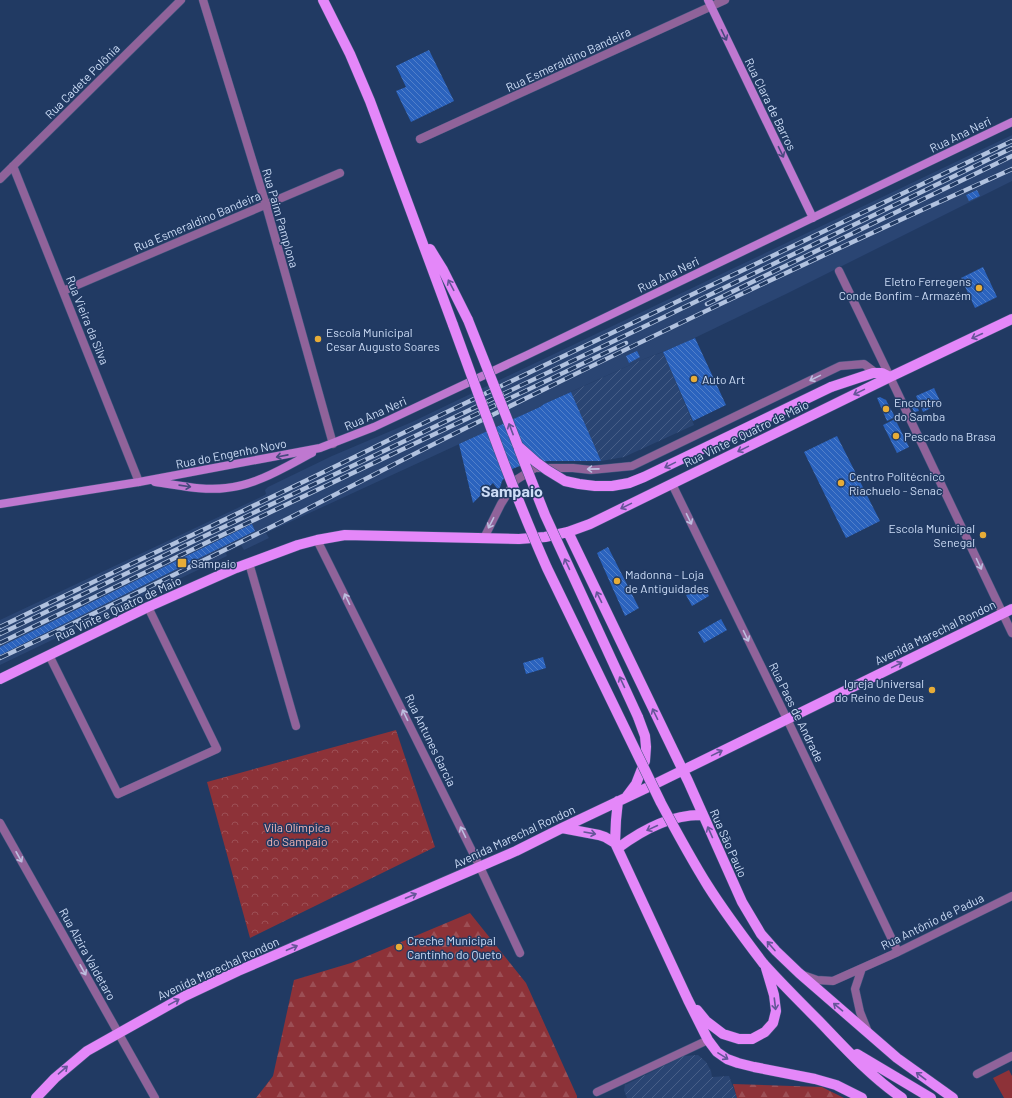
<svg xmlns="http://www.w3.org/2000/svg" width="1012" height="1098" font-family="Barlow,sans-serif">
<defs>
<pattern id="industrial-furrows" width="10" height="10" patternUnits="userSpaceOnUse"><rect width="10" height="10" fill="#2a4573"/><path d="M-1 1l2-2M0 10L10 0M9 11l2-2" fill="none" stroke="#485f88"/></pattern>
<pattern id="forest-firs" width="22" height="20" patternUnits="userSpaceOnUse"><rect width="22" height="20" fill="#8d3238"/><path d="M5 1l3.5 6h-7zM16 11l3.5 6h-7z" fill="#9c4f55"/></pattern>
<pattern id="park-crowns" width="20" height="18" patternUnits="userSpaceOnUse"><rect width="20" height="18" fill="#8d3238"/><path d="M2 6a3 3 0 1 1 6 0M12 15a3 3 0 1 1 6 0" fill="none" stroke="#9c4f55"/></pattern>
<pattern id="building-back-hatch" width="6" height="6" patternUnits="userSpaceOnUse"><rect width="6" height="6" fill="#2b63be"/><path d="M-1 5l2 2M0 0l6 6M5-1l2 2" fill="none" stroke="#5280ca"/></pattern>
</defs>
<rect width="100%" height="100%" fill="#213a63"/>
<path fill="#2a4573" d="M1012,135V181L786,294L680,345L639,361L544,404L540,407L266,533L269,538L244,550L241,545L226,553L227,556L0,665V620L263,496L266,494L265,490L268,487L332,456L412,422Z"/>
<path fill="url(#industrial-furrows)" d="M663,352L694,425L624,457L601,461L571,392L639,361Z
M698,1055L706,1062L711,1071L712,1077L729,1076L737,1098H627L624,1090L625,1085L684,1056Z"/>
<path fill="url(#forest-firs)" d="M470,913L526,983L577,1096V1098H256L273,1076L294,980L351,963Z
M733,1084L822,1087L844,1098H737Z"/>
<path fill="url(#park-crowns)" d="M396,730L435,847L250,938L207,782Z"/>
<path fill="#8d3238" d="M1009,1070L1012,1076V1098H1004L993,1078Z"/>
<path fill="url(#building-back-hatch)" d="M429,50L454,101L411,122L396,91L406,87L396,66Z
M977,190L980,196L969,201L966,195Z
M983,267L997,297L975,308L961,278Z
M695,338L726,405L693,421L663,352Z
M637,351L640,357L629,363L626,356Z
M934,388L941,403L923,412L916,396Z
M571,392L601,461H548L528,463L512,469L502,481L499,491L493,483L473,503L459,444L540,407L544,404Z
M880,397L886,400L895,417L887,421L877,398Z
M915,401L919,411L914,412L910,403Z
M895,419L909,447L897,453L883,425Z
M837,436L880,521L846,538L804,452Z
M252,524L255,531L0,655V647Z
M608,547L639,608L625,616L597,553Z
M703,586L709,596L692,606L686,595Z
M721,619L727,630L704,643L698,632Z
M543,657L546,668L526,674L523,663Z"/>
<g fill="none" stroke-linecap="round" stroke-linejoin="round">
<g stroke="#40577d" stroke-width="9">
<path id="street" d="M203,0L266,205L333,444
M420,139L725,0
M13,166L139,482
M0,179L181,0
M839,271L890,377L1012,633
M63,291L340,173
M672,484L787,719L898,952
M484,538L501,504L516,480L535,468H573L591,470L632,466L840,366L864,364L876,373
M317,540L480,867L520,953
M249,563L296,726
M49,655L118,794L217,749L148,607
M0,823L155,1098
M862,968L855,989L860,1012L868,1032
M803,975L817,980L833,981L898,952L1012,896
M977,1074L1012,1056
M597,1092L708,1040"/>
</g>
<g stroke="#40577d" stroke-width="9">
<path id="secondary" d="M708,0L813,218
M155,482C178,485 203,491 226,488C257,485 285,467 312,453
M0,504L139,482L320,448L374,427L527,355L1012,122"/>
</g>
<g stroke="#40577d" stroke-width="11">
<path id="primary" d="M323,0L350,54L370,101L453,325
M430,249L443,270L468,320
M831,387L873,373H882L890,377
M568,532L688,781L742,902L761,934L776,951L799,973L897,1058L953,1098
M0,679L148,607L236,568L298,545L317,540L345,535L519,539L545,537L568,532L590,524L890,377L1012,319
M627,796L636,784L645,761L646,747L645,736L638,717
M618,801L616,820L615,843L688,1000L708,1040L717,1052L727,1059L738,1063L754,1067L815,1079L836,1085L862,1098
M562,828L599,835L605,837L615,843
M618,848C642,830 672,814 703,815
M763,963C781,983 800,1002 819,1021C845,1048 871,1077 902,1098
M697,1010L706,1021L723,1034L739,1039H752L765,1032L773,1023L776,1011L774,995L766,968
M857,1054L931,1098
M36,1098L55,1078L87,1051L185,996L238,971L516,851L562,828L659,782L1012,609"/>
</g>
<use href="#street" stroke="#90639a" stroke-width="8"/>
<use href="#secondary" stroke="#bf78d0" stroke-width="8"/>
<use href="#primary" stroke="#e487f9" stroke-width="10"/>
<g stroke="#b1c2df" stroke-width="4.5">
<path id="rail" d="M707,304L1012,156
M0,627C133,562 267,501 399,435L1012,141
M0,634L213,532L367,459L660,319L1012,148
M0,643L216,538L626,343
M0,658C102,610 204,561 305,510C362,481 419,451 476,423C653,335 832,250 1012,169"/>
</g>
<use href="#rail" stroke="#213a63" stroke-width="3" stroke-dasharray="9" stroke-linecap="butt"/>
<g stroke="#40577d" stroke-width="11" stroke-linecap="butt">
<path id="primary-bridge" d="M468,320L518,446L536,462L547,470L565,481L579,484L595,486H612L629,483L644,477L831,387
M453,325C483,407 512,489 547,568L661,803C676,831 691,859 708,886C725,913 744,938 763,963
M519,449L545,515L638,717"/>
</g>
<use href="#primary-bridge" stroke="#e487f9" stroke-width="10"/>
</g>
<defs><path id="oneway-shaft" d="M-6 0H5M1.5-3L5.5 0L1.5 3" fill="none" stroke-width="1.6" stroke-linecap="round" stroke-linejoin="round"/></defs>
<g stroke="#484a7e">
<use href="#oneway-shaft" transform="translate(724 35) rotate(64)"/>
<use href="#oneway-shaft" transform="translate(781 152) rotate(64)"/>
<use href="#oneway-shaft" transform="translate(282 456) rotate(169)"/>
<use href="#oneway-shaft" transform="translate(185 486) rotate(8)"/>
</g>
<g stroke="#655598">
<use href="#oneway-shaft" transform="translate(451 285) rotate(-118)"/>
<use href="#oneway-shaft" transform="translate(977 336) rotate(155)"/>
<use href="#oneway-shaft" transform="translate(859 392) rotate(154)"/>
<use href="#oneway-shaft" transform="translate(511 429) rotate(-111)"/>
<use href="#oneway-shaft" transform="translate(743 449) rotate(154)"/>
<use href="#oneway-shaft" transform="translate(670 465) rotate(154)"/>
<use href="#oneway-shaft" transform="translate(626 506) rotate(154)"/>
<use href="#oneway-shaft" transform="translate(567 564) rotate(-115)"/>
<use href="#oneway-shaft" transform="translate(599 597) rotate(-116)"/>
<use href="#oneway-shaft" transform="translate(897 665) rotate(-26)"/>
<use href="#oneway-shaft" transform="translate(622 682) rotate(-115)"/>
<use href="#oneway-shaft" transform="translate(655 714) rotate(-116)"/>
<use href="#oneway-shaft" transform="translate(717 753) rotate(-26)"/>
<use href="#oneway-shaft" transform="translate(652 828) rotate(155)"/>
<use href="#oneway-shaft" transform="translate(710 832) rotate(-114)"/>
<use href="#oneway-shaft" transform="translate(590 833) rotate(10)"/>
<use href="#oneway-shaft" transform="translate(411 896) rotate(-23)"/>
<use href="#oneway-shaft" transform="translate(771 946) rotate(-131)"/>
<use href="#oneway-shaft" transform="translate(292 948) rotate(-23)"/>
<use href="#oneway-shaft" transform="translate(174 1002) rotate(-29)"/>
<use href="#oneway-shaft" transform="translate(775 1004) rotate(83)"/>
<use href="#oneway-shaft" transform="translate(838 1007) rotate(-140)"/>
<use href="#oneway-shaft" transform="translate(723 1056) rotate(32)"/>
<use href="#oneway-shaft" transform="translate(63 1070) rotate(-41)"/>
<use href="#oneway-shaft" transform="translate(921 1076) rotate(-143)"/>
</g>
<g stroke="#bdbedf">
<use href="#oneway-shaft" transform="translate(815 378) rotate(154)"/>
<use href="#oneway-shaft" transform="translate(593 469) rotate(179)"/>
<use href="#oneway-shaft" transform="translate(689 519) rotate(64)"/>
<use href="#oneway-shaft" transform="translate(491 523) rotate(117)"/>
<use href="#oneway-shaft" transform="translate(979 564) rotate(65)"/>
<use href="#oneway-shaft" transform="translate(347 599) rotate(-116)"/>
<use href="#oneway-shaft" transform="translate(746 636) rotate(64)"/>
<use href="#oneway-shaft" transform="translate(405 715) rotate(-116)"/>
<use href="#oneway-shaft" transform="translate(463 832) rotate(-116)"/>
<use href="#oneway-shaft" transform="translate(19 857) rotate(61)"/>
<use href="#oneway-shaft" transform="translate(83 970) rotate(61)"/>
</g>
<g fill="#e7ac37" stroke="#213a63" stroke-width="1.5">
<circle cx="979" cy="288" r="4"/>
<circle cx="318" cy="339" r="4"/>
<circle cx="694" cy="379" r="4"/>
<circle cx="886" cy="409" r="4"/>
<circle cx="896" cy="436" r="4"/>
<circle cx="841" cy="483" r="4"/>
<circle cx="983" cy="535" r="4"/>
<rect x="177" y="558" width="10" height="10" rx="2"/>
<circle cx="617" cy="581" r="4"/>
<circle cx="932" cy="690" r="4"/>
<circle cx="399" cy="947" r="4"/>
</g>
<g text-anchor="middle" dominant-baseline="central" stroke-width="3" stroke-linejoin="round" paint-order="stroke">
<g font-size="12" fill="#ccdcf6" stroke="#213a63">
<text transform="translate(568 59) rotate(-25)">Rua Esmeraldino Bandeira</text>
<text transform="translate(82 81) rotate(-45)">Rua Cadete Polônia</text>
<text transform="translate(771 104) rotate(64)">Rua Clara de Barros</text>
<text transform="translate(960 134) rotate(-26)">Rua Ana Neri</text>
<text transform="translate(281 218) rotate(74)">Rua Paim Pamplona</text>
<text transform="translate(197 221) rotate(-23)">Rua Esmeraldino Bandeira</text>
<text transform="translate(668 274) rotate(-26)">Rua Ana Neri</text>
<text transform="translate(88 320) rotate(68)">Rua Vieira da Silva</text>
<text transform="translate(375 413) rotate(-24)">Rua Ana Neri</text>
<text transform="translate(746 433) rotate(-26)">Rua Vinte e Quatro de Maio</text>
<text transform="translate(231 453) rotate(-11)">Rua do Engenho Novo</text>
<text transform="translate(118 608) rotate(-25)">Rua Vinte e Quatro de Maio</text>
<text transform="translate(935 632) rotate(-26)">Avenida Marechal Rondon</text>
<text transform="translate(797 712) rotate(64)">Rua Paes de Andrade</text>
<text transform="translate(431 740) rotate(64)">Rua Antunes Garcia</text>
<text transform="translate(514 836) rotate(-25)">Avenida Marechal Rondon</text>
<text transform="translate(729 843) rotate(66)">Rua São Paulo</text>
<text transform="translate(932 921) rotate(-26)">Rua Antônio de Padua</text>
<text transform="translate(88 954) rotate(61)">Rua Alzira Valdetaro</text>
<text transform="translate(218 968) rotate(-25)">Avenida Marechal Rondon</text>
</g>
<g font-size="12" fill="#ccdcf6" stroke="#213a63" text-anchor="start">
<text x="971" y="281" text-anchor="end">Eletro Ferregens<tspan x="971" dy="14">Conde Bonfim - Armazém</tspan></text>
<text x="326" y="332">Escola Municipal<tspan x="326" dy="14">Cesar Augusto Soares</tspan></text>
<text x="702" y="379">Auto Art</text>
<text x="894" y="402">Encontro<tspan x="894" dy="14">do Samba</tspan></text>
<text x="904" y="436">Pescado na Brasa</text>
<text x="849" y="476">Centro Politécnico<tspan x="849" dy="14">Riachuelo - Senac</tspan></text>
<text x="975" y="528" text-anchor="end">Escola Municipal<tspan x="975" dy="14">Senegal</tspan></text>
<text x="191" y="563">Sampaio</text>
<text x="625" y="574">Madonna - Loja<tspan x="625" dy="14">de Antiguidades</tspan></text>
<text x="924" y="683" text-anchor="end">Igreja Universal<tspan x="924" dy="14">do Reino de Deus</tspan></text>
<text x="407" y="940">Creche Municipal<tspan x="407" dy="14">Cantinho do Queto</tspan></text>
</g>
<g font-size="12" fill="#f5b5b4" stroke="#213a63">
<text x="297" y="827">Vila Olímpica<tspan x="297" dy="14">do Sampaio</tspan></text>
</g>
<g font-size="16" font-weight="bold" fill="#ccdcf6" stroke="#213a63">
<text x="512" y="490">Sampaio</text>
</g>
</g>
</svg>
